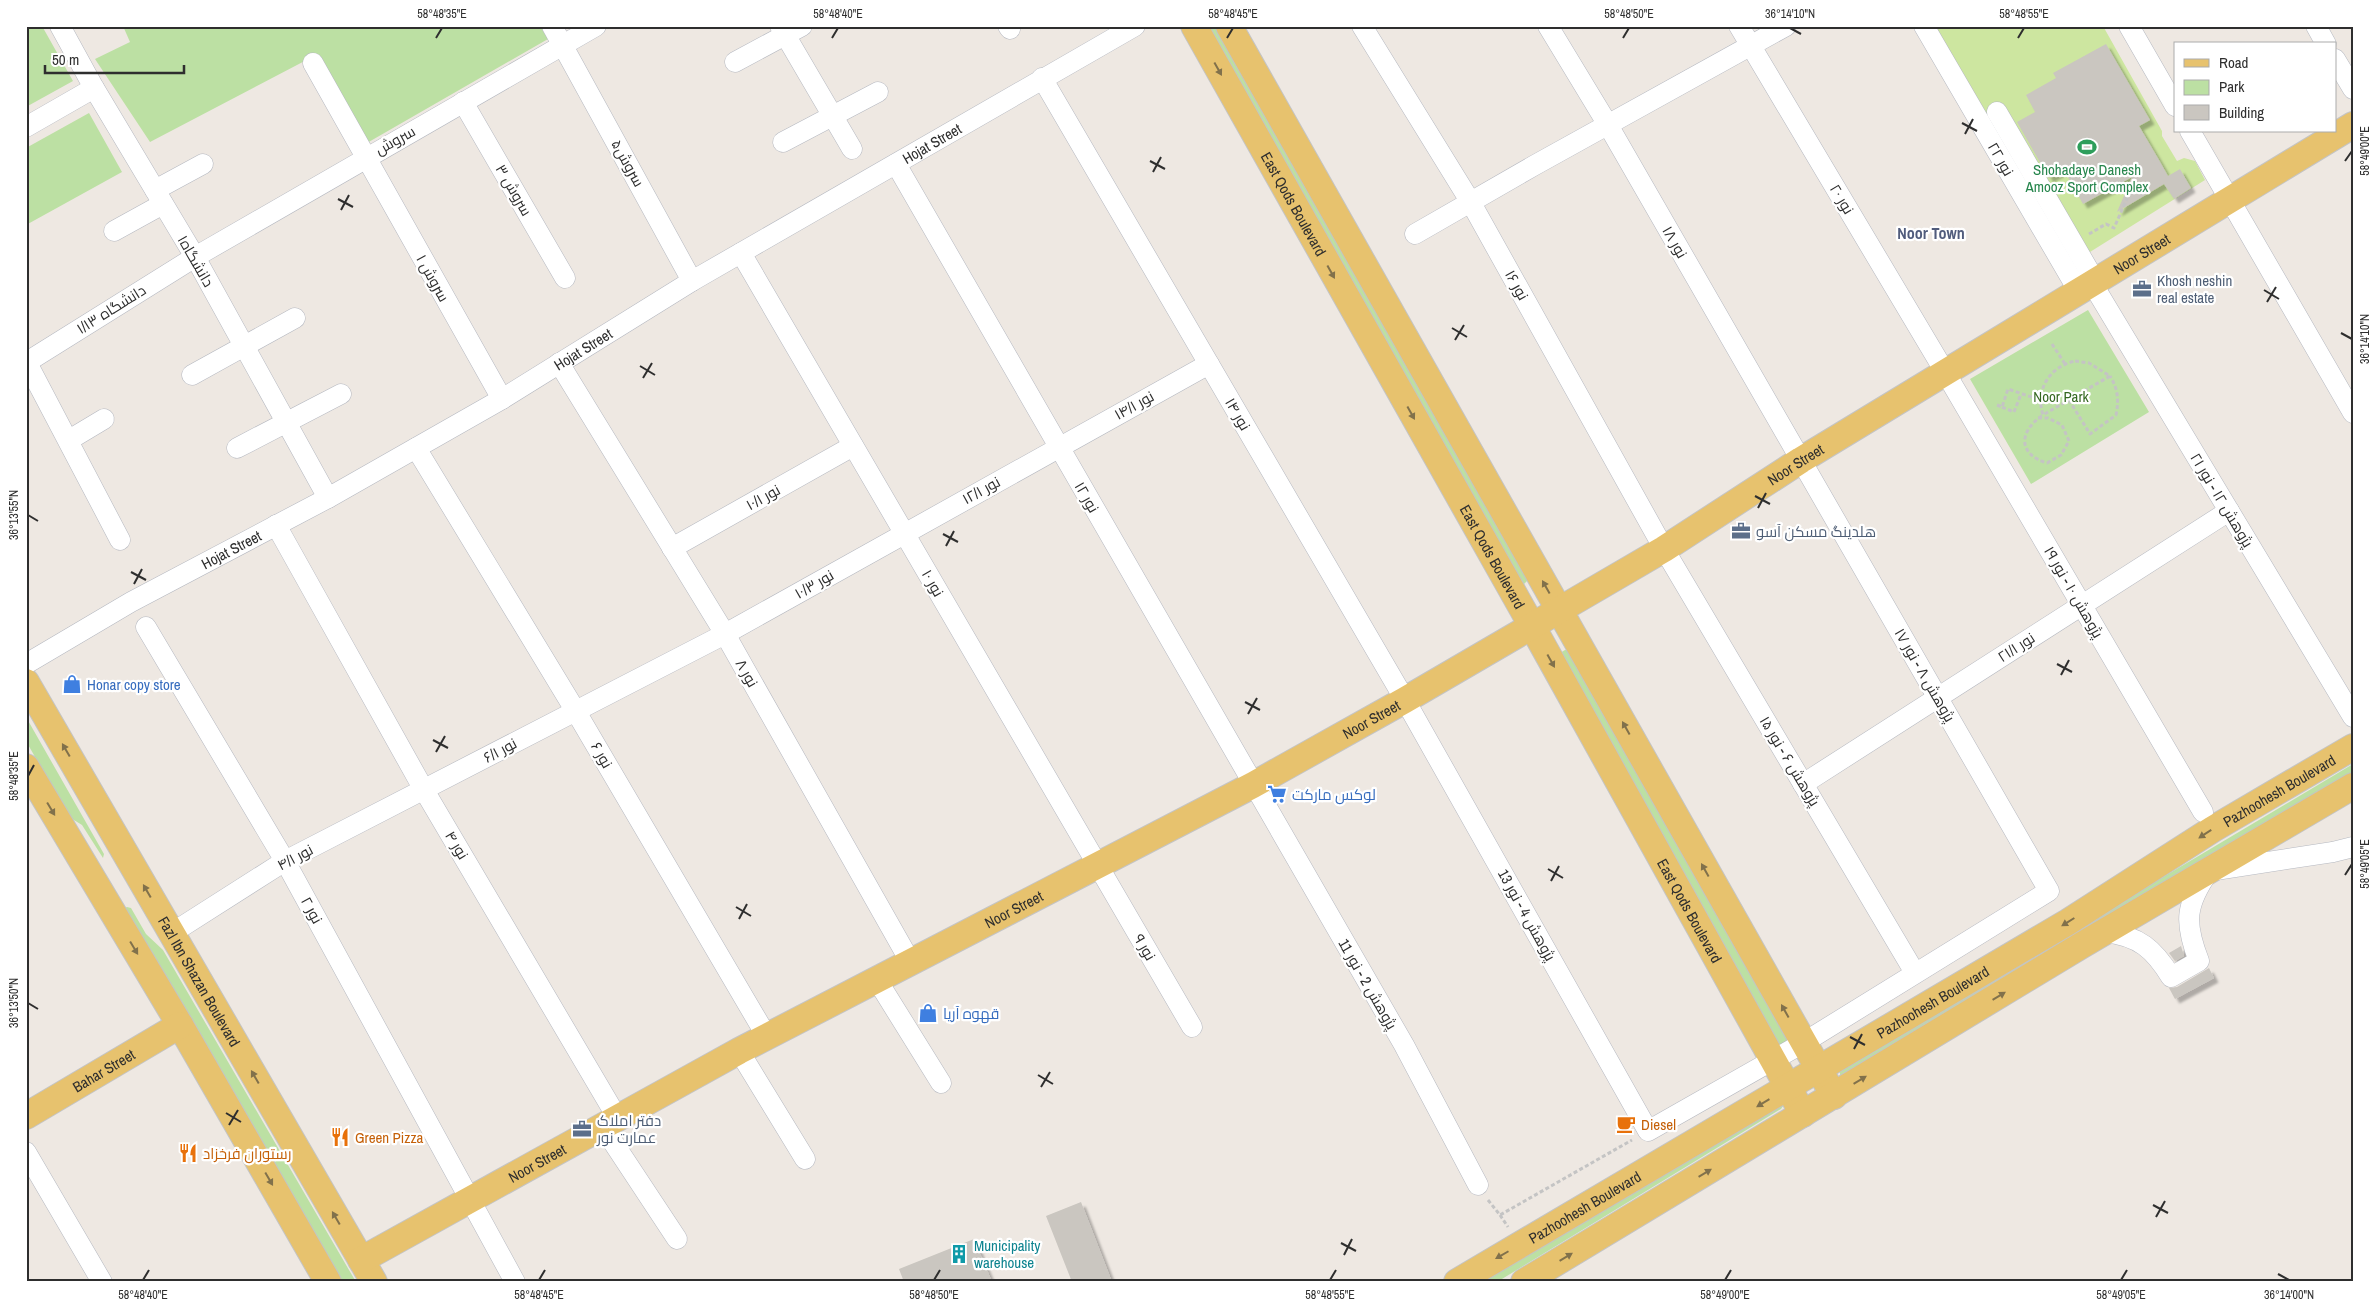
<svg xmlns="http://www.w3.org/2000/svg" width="2379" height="1308" font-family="'Archivo Narrow',Cairo,sans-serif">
<defs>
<filter id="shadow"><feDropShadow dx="4.5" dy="4.5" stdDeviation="1" flood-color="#0004"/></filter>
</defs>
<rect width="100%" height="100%" fill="#eee8e2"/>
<path fill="#bce0a3" d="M34,26H42L73,81L26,107V31Z
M123,26H540L548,39L360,147L318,54L150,142L95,59L130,42Z
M1203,26H1217L1527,577V581L1524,584L1519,581Z
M89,113L122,172L26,225V148Z
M2088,310L2149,412L2031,484L1970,379Z
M1565,650L1571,651L1791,1044L1781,1050L1560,653Z
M26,717L104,854L103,858L82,825L69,817L26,741Z
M2353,764V773L1851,1073L1844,1077L1840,1075V1071L1844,1067Z
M127,907L131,908L146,934L163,950L356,1282H342L125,908Z
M1781,1102L1783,1106L1781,1109L1497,1282H1478Z"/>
<path fill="#cde6a0" d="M1935,26H2103L2162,131V136L2177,161L2184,158L2195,161L2205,180L2074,262Z"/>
<path fill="#cac6c0" filter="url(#shadow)" d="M2106,44L2150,120L2139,126L2159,160L2168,176L2180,169L2191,188L2174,199L2164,184L2117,212L2132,177L2083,204L2064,170L2049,178L2017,122L2035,112L2026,95L2056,78L2053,73Z
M2181,946L2184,956L2175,961L2169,953Z
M2209,968L2214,978L2175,999L2169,988L2177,987Z
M1081,1202L1112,1282H1072L1046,1216Z
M974,1239L992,1282H904L899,1269Z"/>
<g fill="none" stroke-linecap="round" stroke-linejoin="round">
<g stroke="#b5b8c0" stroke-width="21">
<g id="minor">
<path d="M60,26L94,88L195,257L328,498"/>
<path d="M552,26L692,281"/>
<path d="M780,26L852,149"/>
<path d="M1008,26L1010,29"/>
<path d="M1362,26L1470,201L1664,549L1915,973"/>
<path d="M1739,26L1945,372L2203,812"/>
<path d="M1924,26L2079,292"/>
<path d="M2129,26L2175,106"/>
<path d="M2316,26L2326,44"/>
<path d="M2335,59L2353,89"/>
<path d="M735,62L802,26"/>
<path d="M313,63L502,399"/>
<path d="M1042,78L1405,700L1648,1131L1803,1043L2049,891L1608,125L1548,26"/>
<path d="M463,102L565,278"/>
<path d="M1997,112L2095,281"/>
<path d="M26,127L94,88"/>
<path d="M2190,131L2353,413"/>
<path d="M783,142L878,92"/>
<path d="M896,164L1404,1045L1478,1185"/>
<path d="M155,190L203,164"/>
<path d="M114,231L163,204"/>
<path d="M1415,234L1535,165L1786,26"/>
<path d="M741,253L1192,1027"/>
<path d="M2092,283L2353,717"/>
<path d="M26,361L120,540"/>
<path d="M27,362L195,257L596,26"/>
<path d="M559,363L725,634L911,963"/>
<path d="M192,375L295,318"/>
<path d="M69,440L104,419"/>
<path d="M237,448L341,394"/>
<path d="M416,448L575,710L767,1037"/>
<path d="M276,525L424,790L618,1119"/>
<path d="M672,548L853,446"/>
<path d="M146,627L285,861L515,1282"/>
<path id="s1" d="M26,664L131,602L328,498L502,399L692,281L1135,26"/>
<path d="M1803,784L2229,511"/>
<path d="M2105,932C2139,936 2154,949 2171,977L2199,961C2184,923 2185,905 2209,871L2333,852L2353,847"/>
<path d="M172,933L285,861L725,634L1209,364"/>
<path d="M877,980L941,1083"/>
<path d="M739,1051L805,1159"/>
<path d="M603,1127L677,1239"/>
<path d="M26,1152L102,1282"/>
</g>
</g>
<g stroke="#c4c4c4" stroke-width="28">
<g id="major">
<path id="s2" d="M1194,26L1532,626L1803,1114"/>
<path d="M1229,26L1834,1096"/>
<path id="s3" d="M26,682L374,1282"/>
<path d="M26,767L180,1025L328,1282"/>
<path id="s4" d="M26,1116L180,1025"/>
<path id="s5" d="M361,1260L739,1051L1253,785L1405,700L1664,549L1801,460L2353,125"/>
<path id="s6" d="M1457,1282L2068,922L2213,829L2353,747"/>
<path d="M1524,1282L2082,945L2353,786"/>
</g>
</g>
<path stroke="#c4c4c4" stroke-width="3" stroke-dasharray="4 2.5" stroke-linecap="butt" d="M2089,234L2106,224L2114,228L2132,187
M2052,344L2065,364
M2075,361L2089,363L2110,376L2043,415C2035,390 2049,367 2075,361Z
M2069,400L2090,434L2116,415C2119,400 2118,389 2110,376
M1997,405L2002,407L2008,389L2040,400
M2002,407L2014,412L2021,394
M2038,418H2048L2062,425L2069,441L2061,455L2047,463C2017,454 2019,431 2043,415
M1488,1200L1500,1215L1632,1140
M1500,1215L1508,1227"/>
<use href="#minor" stroke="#fff" stroke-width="20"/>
<use href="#major" stroke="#e7c26e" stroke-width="26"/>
</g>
<defs><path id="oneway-solid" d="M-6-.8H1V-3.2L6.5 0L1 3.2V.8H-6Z" transform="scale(1.25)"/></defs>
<g fill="#81714b">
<use href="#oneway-solid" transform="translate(1218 69) rotate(61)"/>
<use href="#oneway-solid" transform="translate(1331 272) rotate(61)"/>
<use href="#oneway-solid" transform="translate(1411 413) rotate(61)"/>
<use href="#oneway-solid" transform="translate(1546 587) rotate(-119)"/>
<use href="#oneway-solid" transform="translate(1551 661) rotate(61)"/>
<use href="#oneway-solid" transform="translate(1626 728) rotate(-119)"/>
<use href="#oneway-solid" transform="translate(66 750) rotate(-120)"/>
<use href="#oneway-solid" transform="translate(51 809) rotate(59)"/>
<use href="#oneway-solid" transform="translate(2205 834) rotate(147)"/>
<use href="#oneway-solid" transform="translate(1705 870) rotate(-119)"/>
<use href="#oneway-solid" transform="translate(147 891) rotate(-120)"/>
<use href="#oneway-solid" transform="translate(2068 922) rotate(148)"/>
<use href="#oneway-solid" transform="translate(134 948) rotate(59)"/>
<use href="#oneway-solid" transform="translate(1999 996) rotate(-31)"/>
<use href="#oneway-solid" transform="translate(1785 1011) rotate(-119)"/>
<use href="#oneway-solid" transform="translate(255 1077) rotate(-120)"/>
<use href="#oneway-solid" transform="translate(1860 1080) rotate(-31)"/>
<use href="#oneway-solid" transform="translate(1763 1103) rotate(149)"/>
<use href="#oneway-solid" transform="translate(1705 1173) rotate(-31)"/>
<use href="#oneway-solid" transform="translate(269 1179) rotate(60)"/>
<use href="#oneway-solid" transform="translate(336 1218) rotate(-120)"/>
<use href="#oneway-solid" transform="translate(1502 1255) rotate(150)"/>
<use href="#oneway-solid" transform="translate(1566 1257) rotate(-31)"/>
</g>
<path fill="none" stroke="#2e2e2e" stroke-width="2" d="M1790,28L1801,34M436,38L442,28M832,38L838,28M1227,38L1233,28M1623,38L1629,28M2018,38L2024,28M1962,123L1977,131M1965,134L1973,119M1150,161L1165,169M2345,161L2352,151M1153,172L1161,157M338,199L353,207M341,210L349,195M2264,290L2279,299M2267,302L2276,287M1452,328L1467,337M2341,333L2352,339M1455,340L1464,325M640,366L655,375M643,378L652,363M1755,496L1770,504M1758,508L1766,493M28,515L38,521M943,534L958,542M946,546L954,531M131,572L146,580M134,584L142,569M2057,664L2072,672M2061,675L2069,660M1245,702L1260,710M1248,714L1257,698M433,740L448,748M436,752L445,736M28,776L34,765M1548,869L1563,878M2345,875L2352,864M1551,881L1559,866M736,907L751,916M739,919L747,904M28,1003L38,1009M1850,1037L1865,1045M1854,1049L1862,1034M1038,1075L1053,1084M1041,1087L1050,1072M226,1113L241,1122M229,1125L238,1110M2153,1205L2168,1213M2156,1217L2165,1201M1341,1243L1356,1251M1344,1255L1352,1239M2278,1274L2289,1280M143,1280L149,1270M539,1280L545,1270M934,1280L940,1270M1330,1280L1336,1270M1725,1280L1731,1270M2121,1280L2127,1270"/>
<defs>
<g id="stadium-bare" transform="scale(1.5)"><path d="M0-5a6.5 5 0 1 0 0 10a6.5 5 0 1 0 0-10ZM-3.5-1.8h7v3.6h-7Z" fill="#2e9e5b" stroke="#fff" stroke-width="2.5" paint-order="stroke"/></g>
<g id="office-bare" transform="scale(1.5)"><path d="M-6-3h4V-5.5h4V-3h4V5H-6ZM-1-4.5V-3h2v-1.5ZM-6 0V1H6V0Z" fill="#5c6f8a" stroke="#fff" stroke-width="2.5" paint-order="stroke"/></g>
<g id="shop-bare" transform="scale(1.5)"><path d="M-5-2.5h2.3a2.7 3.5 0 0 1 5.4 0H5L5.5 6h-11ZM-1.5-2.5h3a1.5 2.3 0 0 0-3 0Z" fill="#3f7fe0" stroke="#fff" stroke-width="2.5" paint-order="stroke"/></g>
<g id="supermarket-bare" transform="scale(1.5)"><path d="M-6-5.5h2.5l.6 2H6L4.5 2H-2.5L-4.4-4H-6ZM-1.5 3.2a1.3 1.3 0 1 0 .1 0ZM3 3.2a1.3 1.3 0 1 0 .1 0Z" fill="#3f7fe0" stroke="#fff" stroke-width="2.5" paint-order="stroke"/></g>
<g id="cafe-bare" transform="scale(1.5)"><path d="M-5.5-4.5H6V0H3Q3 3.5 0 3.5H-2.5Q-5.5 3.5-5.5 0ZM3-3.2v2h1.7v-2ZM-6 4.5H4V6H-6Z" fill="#e8710a" stroke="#fff" stroke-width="2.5" paint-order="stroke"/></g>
<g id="restaurant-bare" transform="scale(1.5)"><path d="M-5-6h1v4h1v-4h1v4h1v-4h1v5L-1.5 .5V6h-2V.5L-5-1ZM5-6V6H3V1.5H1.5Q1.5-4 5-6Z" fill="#e8710a" stroke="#fff" stroke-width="2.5" paint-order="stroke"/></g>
<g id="building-bare" transform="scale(1.5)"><path d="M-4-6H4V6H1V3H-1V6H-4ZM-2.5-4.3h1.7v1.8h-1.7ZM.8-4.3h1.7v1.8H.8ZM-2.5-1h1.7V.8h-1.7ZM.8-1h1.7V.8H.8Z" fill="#0f9aa8" stroke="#fff" stroke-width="2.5" paint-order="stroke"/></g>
</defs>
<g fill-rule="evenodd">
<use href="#stadium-bare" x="2087" y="147"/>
<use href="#office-bare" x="2142" y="289"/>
<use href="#office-bare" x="1741" y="531"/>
<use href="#shop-bare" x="72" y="684"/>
<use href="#supermarket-bare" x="1277" y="794"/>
<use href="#shop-bare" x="928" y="1013"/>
<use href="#cafe-bare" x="1626" y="1124"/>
<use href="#office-bare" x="582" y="1129"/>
<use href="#restaurant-bare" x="340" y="1137"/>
<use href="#restaurant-bare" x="188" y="1153"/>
<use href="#building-bare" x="959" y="1254"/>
</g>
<g text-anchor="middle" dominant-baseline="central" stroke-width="4.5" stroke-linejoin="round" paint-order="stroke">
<g font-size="15" fill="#2e2e2e" stroke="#fff">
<text transform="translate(395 140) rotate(-29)">سروش</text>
<text stroke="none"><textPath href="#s1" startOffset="1045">Hojat Street</textPath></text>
<text transform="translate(2001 159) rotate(60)">نور ۲۲</text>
<text transform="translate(628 163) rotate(61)">سروش۵</text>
<text transform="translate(514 190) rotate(60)">سروش ۳</text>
<text transform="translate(1842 199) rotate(59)">نور ۲۰</text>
<text stroke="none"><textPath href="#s2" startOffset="204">East Qods Boulevard</textPath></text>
<text transform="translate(1675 242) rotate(60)">نور ۱۸</text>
<text stroke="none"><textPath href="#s5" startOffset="2046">Noor Street</textPath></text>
<text transform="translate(196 261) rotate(60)">دانشگاه۱</text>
<text transform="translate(433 278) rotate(61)">سروش ۱</text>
<text transform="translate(1517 285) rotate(61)">نور ۱۶</text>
<text transform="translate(111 309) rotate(-32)">دانشگاه ۱/۱۳</text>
<text stroke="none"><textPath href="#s1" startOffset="640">Hojat Street</textPath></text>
<text transform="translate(1134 405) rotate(-29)">نور ۱۴/۱</text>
<text transform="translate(1238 414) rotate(60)">نور ۱۴</text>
<text stroke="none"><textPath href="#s5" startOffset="1641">Noor Street</textPath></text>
<text transform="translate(981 490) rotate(-29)">نور ۱۲/۱</text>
<text transform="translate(763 497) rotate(-29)">نور ۱۰/۱</text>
<text transform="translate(1087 497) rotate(60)">نور ۱۲</text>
<text transform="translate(2222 500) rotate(59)">پژوهش ۱۲ - نور ۲۱</text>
<text stroke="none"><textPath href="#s1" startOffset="235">Hojat Street</textPath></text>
<text stroke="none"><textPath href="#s2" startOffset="609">East Qods Boulevard</textPath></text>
<text transform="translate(933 583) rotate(60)">نور ۱۰</text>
<text transform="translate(814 584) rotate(-30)">نور ۱۰/۳</text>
<text transform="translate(2074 592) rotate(60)">پژوهش ۱۰ - نور ۱۹</text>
<text transform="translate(2016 647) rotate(-33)">نور ۲۱/۱</text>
<text transform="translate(747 673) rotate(60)">نور ۸</text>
<text transform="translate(1925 675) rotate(60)">پژوهش ۸ - نور ۱۷</text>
<text stroke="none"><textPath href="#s5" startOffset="1146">Noor Street</textPath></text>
<text transform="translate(500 750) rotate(-28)">نور ۶/۱</text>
<text transform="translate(602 755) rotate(60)">نور ۶</text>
<text transform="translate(1790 761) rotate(59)">پژوهش ۶ - نور ۱۵</text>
<text stroke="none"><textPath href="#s6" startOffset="958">Pazhoohesh Boulevard</textPath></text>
<text transform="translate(457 845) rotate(59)">نور ۴</text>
<text transform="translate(295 857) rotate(-28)">نور ۴/۱</text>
<text transform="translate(312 910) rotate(61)">نور ۲</text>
<text stroke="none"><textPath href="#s5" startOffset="741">Noor Street</textPath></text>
<text stroke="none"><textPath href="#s2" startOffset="1014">East Qods Boulevard</textPath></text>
<text transform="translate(1527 915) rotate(61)">پژوهش 4 - نور 13</text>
<text transform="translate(1145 947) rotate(60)">نور ۹</text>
<text stroke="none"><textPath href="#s3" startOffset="346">Fazl Ibn Shazan Boulevard</textPath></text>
<text transform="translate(1368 984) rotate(60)">پژوهش 2 - نور 11</text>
<text stroke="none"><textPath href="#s6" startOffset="552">Pazhoohesh Boulevard</textPath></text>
<text stroke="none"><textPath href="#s4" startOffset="90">Bahar Street</textPath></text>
<text stroke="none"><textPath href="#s5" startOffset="201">Noor Street</textPath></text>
<text stroke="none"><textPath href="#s6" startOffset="148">Pazhoohesh Boulevard</textPath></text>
</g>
<g font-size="15" fill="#27864d" stroke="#fff">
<text x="2087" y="169">Shohadaye Danesh<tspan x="2087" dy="17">Amooz Sport Complex</tspan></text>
</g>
<g font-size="15" fill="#4e5e75" stroke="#fff" text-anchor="start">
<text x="2157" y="280">Khosh neshin<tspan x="2157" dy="17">real estate</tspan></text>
<text x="1756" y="531">هلدینگ مسکن آسو</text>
<text x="597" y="1120">دفتر املاک<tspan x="597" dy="17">عمارت نور</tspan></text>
</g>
<g font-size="15" fill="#356821" stroke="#fff">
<text x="2061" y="396">Noor Park</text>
</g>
<g font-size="15" fill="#366cbe" stroke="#fff" text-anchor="start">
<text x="87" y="684">Honar copy store</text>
<text x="1292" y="794">لوکس مارکت</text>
<text x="943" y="1013">قهوه آریا</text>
</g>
<g font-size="15" fill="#c56008" stroke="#fff" text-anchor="start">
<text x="1641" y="1124">Diesel</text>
<text x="355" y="1137">Green Pizza</text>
<text x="203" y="1153">رستوران فرخزاد</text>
</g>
<g font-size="15" fill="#0d838f" stroke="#fff" text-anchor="start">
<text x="974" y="1245">Municipality<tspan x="974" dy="17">warehouse</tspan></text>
</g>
<g font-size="16" font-weight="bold" fill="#515c7c" stroke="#fff">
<text x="1931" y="233">Noor Town</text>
</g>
</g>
<rect width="2379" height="1308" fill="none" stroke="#ffffff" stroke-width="55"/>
<rect x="2174" y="42" width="162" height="90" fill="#ffffff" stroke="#ababab"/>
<rect x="2184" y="59" width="25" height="8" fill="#e7c26e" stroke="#ababab"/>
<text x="2219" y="68" font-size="15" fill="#2e2e2e">Road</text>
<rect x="2184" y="80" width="25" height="15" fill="#bce0a3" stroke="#ababab"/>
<text x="2219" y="92" font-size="15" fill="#2e2e2e">Park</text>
<rect x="2184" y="105" width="25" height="15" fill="#cac6c0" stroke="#ababab"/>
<text x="2219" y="118" font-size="15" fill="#2e2e2e">Building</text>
<path d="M45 65v8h139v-8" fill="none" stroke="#2e2e2e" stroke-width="2.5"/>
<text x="52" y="65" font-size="15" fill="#2e2e2e" stroke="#ffffff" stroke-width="4" paint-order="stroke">50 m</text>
<rect x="28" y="28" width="2324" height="1252" fill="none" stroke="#2e2e2e" stroke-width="2"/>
<g font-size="12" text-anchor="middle" fill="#2e2e2e">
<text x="442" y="18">58°48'35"E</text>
<text x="838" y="18">58°48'40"E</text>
<text x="1233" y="18">58°48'45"E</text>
<text x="1629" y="18">58°48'50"E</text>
<text x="1790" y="18">36°14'10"N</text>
<text x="2024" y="18">58°48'55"E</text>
<text transform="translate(2365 151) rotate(-90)" y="4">58°49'00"E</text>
<text transform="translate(2365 339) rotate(-90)" y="4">36°14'10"N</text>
<text transform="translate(14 515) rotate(-90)" y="4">36°13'55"N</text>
<text transform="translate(14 776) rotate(-90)" y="4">58°48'35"E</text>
<text transform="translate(2365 864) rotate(-90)" y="4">58°49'05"E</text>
<text transform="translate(14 1003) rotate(-90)" y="4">36°13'50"N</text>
<text x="143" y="1299">58°48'40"E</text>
<text x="539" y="1299">58°48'45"E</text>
<text x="934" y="1299">58°48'50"E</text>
<text x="1330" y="1299">58°48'55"E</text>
<text x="1725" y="1299">58°49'00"E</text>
<text x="2121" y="1299">58°49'05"E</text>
<text x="2289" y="1299">36°14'00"N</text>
</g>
</svg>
